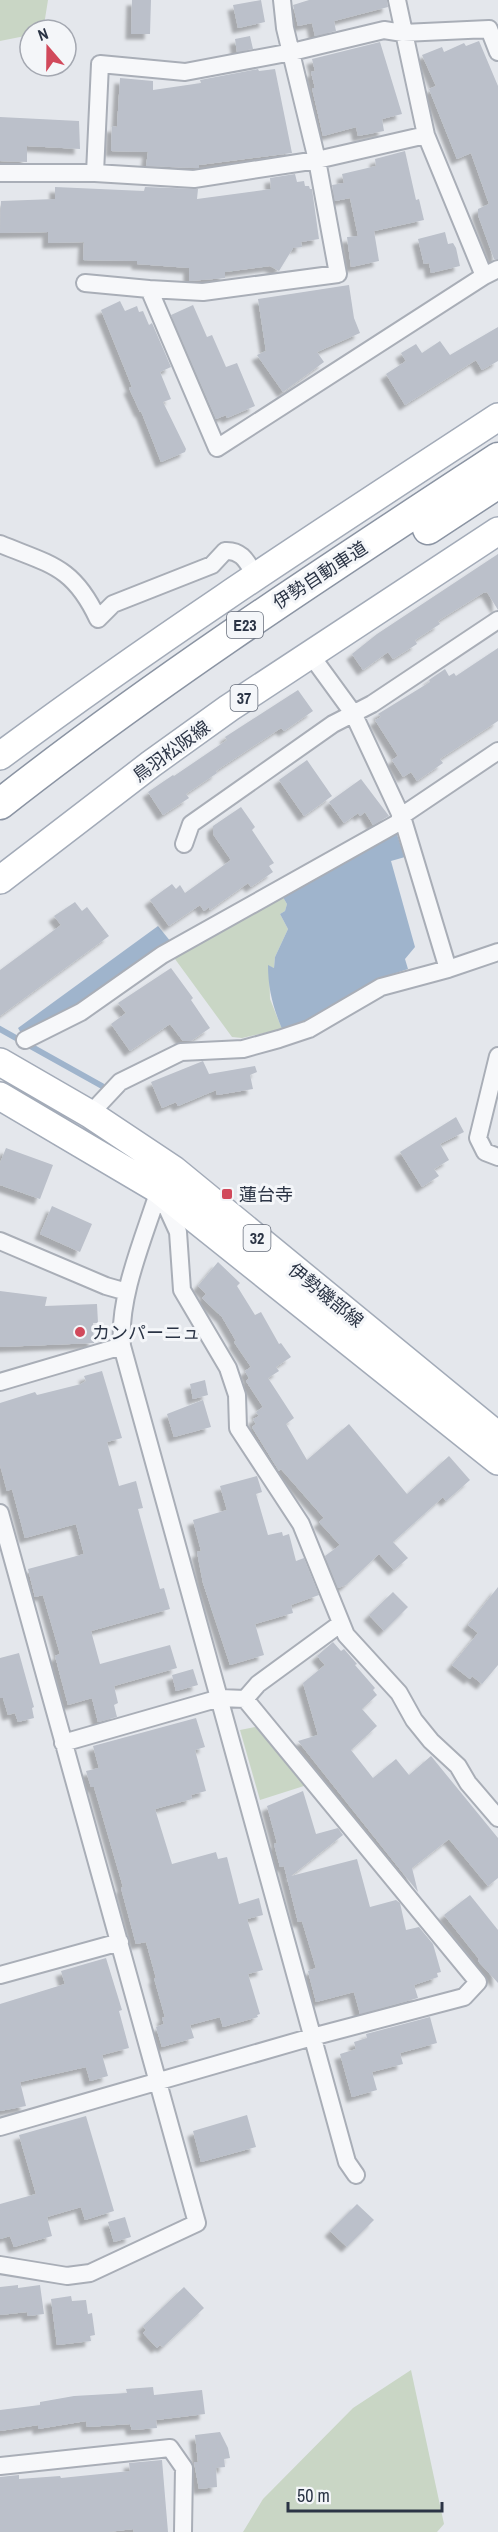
<svg xmlns="http://www.w3.org/2000/svg" width="498" height="2532" font-family="'Archivo Narrow','Noto Sans JP',sans-serif">
<defs>
<filter id="shadow"><feDropShadow dx="-5.5" dy="5.5" stdDeviation="1.5" flood-color="#0004"/></filter>
</defs>
<rect width="100%" height="100%" fill="#e4e7ec"/>
<path fill="#c9d6c5" d="M0,0H48L44,25L37,30H30V35L0,41Z
M281,894L287,904L285,911L280,914L288,929L275,957L274,968L269,966L270,999L282,1029L242,1038L232,1037L175,959V953Z
M255,1727L307,1785L260,1800L240,1730Z
M411,2370L444,2524L437,2532H243L263,2499L353,2408Z"/>
<path fill="#9fb4cc" d="M396,832L405,857L391,861L415,947L405,959L408,969L375,980L304,1021L282,1029C273,1007 268,989 268,965L274,968L275,957L288,929L280,914L285,911L287,904L281,894Z
M158,926L171,942L96,998L22,1035L18,1028Z"/>
<g fill="none" stroke-linecap="round" stroke-linejoin="round">
<path stroke="#9fb4cc" stroke-width="6" d="M0,1029L102,1086"/>
</g>
<path fill="#bbc0ca" filter="url(#shadow)" d="M132,0H151L150,34H131Z
M261,0L265,22L238,28L233,5Z
M309,0H387L388,7L334,21L336,31L315,36L312,23L298,26L293,5Z
M250,36L253,49L237,52L235,39Z
M479,41L498,86V259H494L478,215V209L489,204L471,153L457,159L429,89L436,86L422,55L442,47L444,52L464,43L466,46Z
M380,42L402,114L382,119L384,131L358,136L356,127L323,136L312,88H315L311,72L315,71L312,59Z
M258,69L259,71L275,69L292,153L199,165V168H194L146,166L148,152L111,151L112,126L117,127L120,78L153,81V90L201,83L200,80Z
M0,117L79,121L80,149L27,146V162L0,161Z
M405,151L416,200L419,199L424,220L374,231L379,261L351,267L347,237L358,236L350,198L335,201L332,185L344,183L342,174L376,166L375,159Z
M295,174L297,182L304,181L305,186H309L310,189H312L319,239L301,242L302,247L293,248L279,271L270,266L225,272V278L189,281V268L137,264V261L83,260L84,242L48,243V232L0,233L1,201L55,199V187L144,191L145,187L198,189L197,199L271,189L270,178Z
M445,232L448,244L453,243L456,248L460,266L431,273L429,263L424,264L418,239Z
M349,285L354,318L360,333L317,352L324,362L283,392L257,355L266,351L258,299Z
M120,301L125,311L137,306L139,312L143,311L149,325L152,323L171,367L160,372L171,399L163,402L186,449L185,452L161,462L141,411L140,412L129,388L132,387L101,310Z
M193,305L207,337L212,335L226,367L237,363L255,406L227,418L226,415L216,419L171,315Z
M498,327V361L482,370L476,360L405,405L386,374L406,361L401,353L416,344L422,353L440,341L450,355Z
M498,554V610L487,592L483,593L438,621L440,624L415,640L417,644L393,659L388,652L363,670L352,654L377,634Z
M498,648V721L440,759L443,763L417,781L411,772L403,777L392,760L398,756L375,720L381,717L378,714L430,682L429,680L445,669L449,676L454,673L456,676Z
M298,690L313,711L284,731L281,728L216,771L217,773L186,794L189,798L163,815L148,792L173,775L174,776L227,740L225,737Z
M307,760L332,796L304,816L279,780Z
M361,779L389,816L373,825L365,812L360,816L358,813L344,823L329,802Z
M241,807L255,827L252,830L274,863L269,866L273,872L251,887L248,883L210,910L209,907L204,911L200,905L169,926L150,900L172,884L176,889L180,885L185,893L231,860L213,834V826Z
M75,902L82,911L87,907L109,936L0,1016V970L61,925L54,916Z
M171,968L193,998L191,1000L210,1028L191,1041H183L170,1024L130,1051L111,1024L126,1013L118,1003Z
M203,1061L209,1074L255,1066L257,1072L250,1075L253,1089L217,1095L216,1090L178,1106L176,1102L162,1108L151,1082Z
M456,1117L464,1132L440,1144L449,1160L434,1169L439,1176L422,1187L400,1152Z
M6,1148L53,1165L40,1199L0,1185V1163Z
M52,1206L92,1224L80,1252L40,1234Z
M218,1262L240,1283L237,1286L255,1315L261,1312L279,1344L281,1343L291,1357L276,1367L279,1371L268,1378L294,1418L286,1424L307,1460L349,1424L407,1494L449,1456L470,1480L446,1501L443,1497L393,1542L408,1558L394,1570L379,1554L346,1585L338,1588L325,1556L340,1545L319,1522L324,1518L281,1469L279,1471L252,1427L256,1424L253,1419L259,1416L256,1412L263,1407L246,1381L249,1378L245,1371L251,1367L234,1342L236,1341L222,1317L202,1298L206,1294L198,1286Z
M0,1291L47,1297L45,1306L97,1304L98,1323H93L94,1343L0,1347Z
M102,1371L122,1438L107,1442L119,1486L136,1481L143,1508L138,1509L160,1589L164,1588L170,1609L91,1631L100,1664L170,1645L177,1668L114,1686L118,1703L114,1705L117,1717L98,1722L92,1698L68,1705L55,1656L60,1654L43,1595L35,1597L28,1569L84,1554L76,1524L25,1538L12,1489L7,1491L0,1465V1403L35,1392L37,1395L81,1384L86,1381L84,1376Z
M205,1380L208,1395L193,1399L190,1384Z
M203,1400L211,1427L174,1437L167,1414Z
M257,1476L262,1492L256,1494L268,1535L282,1532L283,1536L289,1534L296,1561L304,1558L319,1595L291,1605L293,1613L255,1624L264,1655L230,1665L203,1583L197,1552L201,1551L193,1520L227,1510L220,1486Z
M498,1587V1665L482,1684L472,1676L470,1679L452,1665L478,1633L468,1625Z
M393,1592L408,1607L384,1631L369,1615Z
M333,1642L341,1651L344,1649L357,1664L355,1665L375,1688L373,1690L377,1695L362,1709L377,1726L351,1750L373,1778L396,1759L409,1775L431,1756L498,1838V1878L488,1886L449,1839L412,1868L418,1892L298,1741L318,1735L303,1683L325,1665L317,1656Z
M19,1653L34,1707L32,1708L34,1718L18,1722L15,1713L8,1715L3,1698H0V1658Z
M193,1669L198,1685L176,1691L172,1675Z
M196,1718L205,1747L195,1750L206,1791L191,1795L192,1799L155,1809L172,1864L216,1852L218,1859L227,1857L239,1904L259,1898L263,1915L247,1919L263,1970L248,1974L260,2014L257,2015L258,2017L223,2027L220,2017L190,2025L194,2038L162,2047L156,2027L164,2024L162,2018L165,2017L154,1978H156L146,1942L136,1944L121,1888L123,1887L94,1787H91L86,1771L99,1768L93,1746Z
M303,1791L316,1834L338,1828L343,1835L291,1876L357,1859L370,1907L396,1900L400,1903L406,1930L419,1927L433,1944L441,1972L437,1973L438,1977L414,1985L418,1998L360,2014L354,1992L316,2002L308,1971L316,1968L302,1921L298,1922L284,1866L280,1867L274,1844L277,1843L267,1806Z
M470,1895L498,1930V1983L478,1961L479,1959L444,1915Z
M106,1958L122,2010L119,2011L129,2048L102,2055L108,2076L90,2081L86,2067L20,2082L26,2106L0,2111V2004L65,1984L61,1971Z
M430,2017L437,2043L400,2053L403,2064L372,2072L377,2090L352,2097L340,2054L356,2049L354,2042L367,2038L366,2034Z
M247,2115L256,2147L201,2162L193,2131Z
M86,2116L114,2211L85,2220L81,2207L47,2217L52,2236L14,2247L10,2236L0,2239V2204L36,2194L19,2135Z
M357,2204L374,2220L347,2247L330,2231Z
M125,2217L131,2237L114,2242L108,2222Z
M18,2285V2288L40,2285L44,2314L28,2316L27,2312L0,2315V2287Z
M184,2287L204,2308L163,2347L160,2345L157,2348L143,2333L146,2330L143,2326Z
M71,2296L72,2301L86,2300L88,2314L92,2313L95,2335L90,2336L91,2341L57,2345L51,2299Z
M153,2387L154,2395L202,2390L205,2414L156,2420L157,2428L132,2430L130,2424L87,2427L86,2421L38,2429V2425L0,2431V2410L40,2405V2402L74,2396L127,2393L126,2389Z
M220,2432L228,2448L230,2458L224,2459L225,2467L216,2468L217,2487L199,2489L194,2462H198L195,2435Z
M162,2460L168,2532H134L133,2529L108,2532H0V2477L19,2475V2479L60,2476L61,2478L130,2471L129,2463Z"/>
<g fill="none" stroke-linecap="round" stroke-linejoin="round">
<g stroke="#a9aeb7" stroke-width="20">
<path id="minor" d="M282,0L285,28L317,160L338,274L203,292L149,289L217,448L484,276L498,269
M426,135L484,276
M0,173H95L194,179L317,160L426,135L397,0
M95,173L100,64L185,72L292,52L384,30L403,33L489,29L498,52
M85,283L149,289
M0,544C51,565 73,566 98,619L113,604L212,565L225,551C242,550 247,562 255,575
M310,654L353,713L403,820L448,969
M400,817L498,751
M184,844L191,824L333,724L372,704L498,620
M25,1040L81,1012L162,955L403,820
M498,1056L478,1138L485,1152L498,1157
M90,1114L120,1082L181,1052L243,1049L279,1039L309,1029L381,987L448,969L498,952
M163,1185L159,1190C144,1238 118,1296 122,1346L347,2162L356,2175
M162,1197L178,1232L182,1290L228,1368L237,1395L238,1428L301,1524L346,1635L399,1693L414,1720L431,1741L458,1766L468,1783L498,1818
M0,1241L106,1286L127,1292
M0,1382L122,1346
M0,1513L197,2223L90,2273L67,2276L0,2265
M63,1743L220,1698L245,1699L258,1684L340,1624
M0,1975L120,1942
M0,2127L312,2037L464,1997L478,1982L245,1699
M0,2466L170,2448L184,2468L183,2532"/>
</g>
<g stroke="#a3abb8" stroke-width="30">
<path id="primary" d="M0,756C161,636 330,527 498,417
M0,880L151,764L229,708L498,531
M0,1062L90,1114L174,1170L498,1436
M0,1096L159,1190L498,1461"/>
</g>
<g stroke="#8b94a3" stroke-width="33">
<path id="motorway" d="M428,529L498,483
M0,804C159,679 329,569 498,458"/>
</g>
<use href="#minor" stroke="#f7f8fa" stroke-width="16"/>
<use href="#primary" stroke="#fff" stroke-width="27"/>
<use href="#motorway" stroke="#fff" stroke-width="30"/>
</g>
<g fill="#d1495b" stroke="#f4f6f9" stroke-width="2">
<rect x="221" y="1188" width="12" height="12" rx="3"/>
<circle cx="80" cy="1332" r="6"/>
</g>
<g text-anchor="middle" dominant-baseline="central" stroke-width="6" stroke-linejoin="round" paint-order="stroke">
<g fill="#f4f6f9" stroke="#676e7b" stroke-width="1.5">
<rect x="227" y="612" width="36" height="26" rx="4.5"/>
<rect x="230.5" y="685" width="27" height="26" rx="4.5"/>
<rect x="243.5" y="1225" width="27" height="26" rx="4.5"/>
</g>
<g font-size="16" font-weight="bold" fill="#2b3445">
<text x="245" y="625">E23</text>
<text x="244" y="698">37</text>
<text x="257" y="1238">32</text>
</g>
<g font-size="18" fill="#2b3445" stroke="#f4f6f9">
<text transform="translate(320 575) rotate(-33)">伊勢自動車道</text>
<text transform="translate(171 751) rotate(-36)">鳥羽松阪線</text>
<text transform="translate(326 1295) rotate(39)">伊勢磯部線</text>
</g>
<g font-size="18" fill="#2b3445" stroke="#f4f6f9" text-anchor="start">
<text x="239" y="1194">蓮台寺</text>
<text x="92" y="1332">カンパーニュ</text>
</g>
</g>
<g transform="translate(48 48) rotate(340)"><circle r="28" fill="#f4f6f9" stroke="#a4a8b1" stroke-width="1.5"/>
<path d="M0-4.5L10 22L0 15L-10 22Z" fill="#d1495b"/>
<text y="-9" font-size="16" font-weight="bold" text-anchor="middle" fill="#2b3445">N</text>
</g>
<path d="M288 2502v9h154v-9" fill="none" stroke="#2b3445" stroke-width="3"/>
<text x="297" y="2502" font-size="18" fill="#2b3445" stroke="#f4f6f9" stroke-width="4.5" paint-order="stroke">50 m</text>
</svg>
